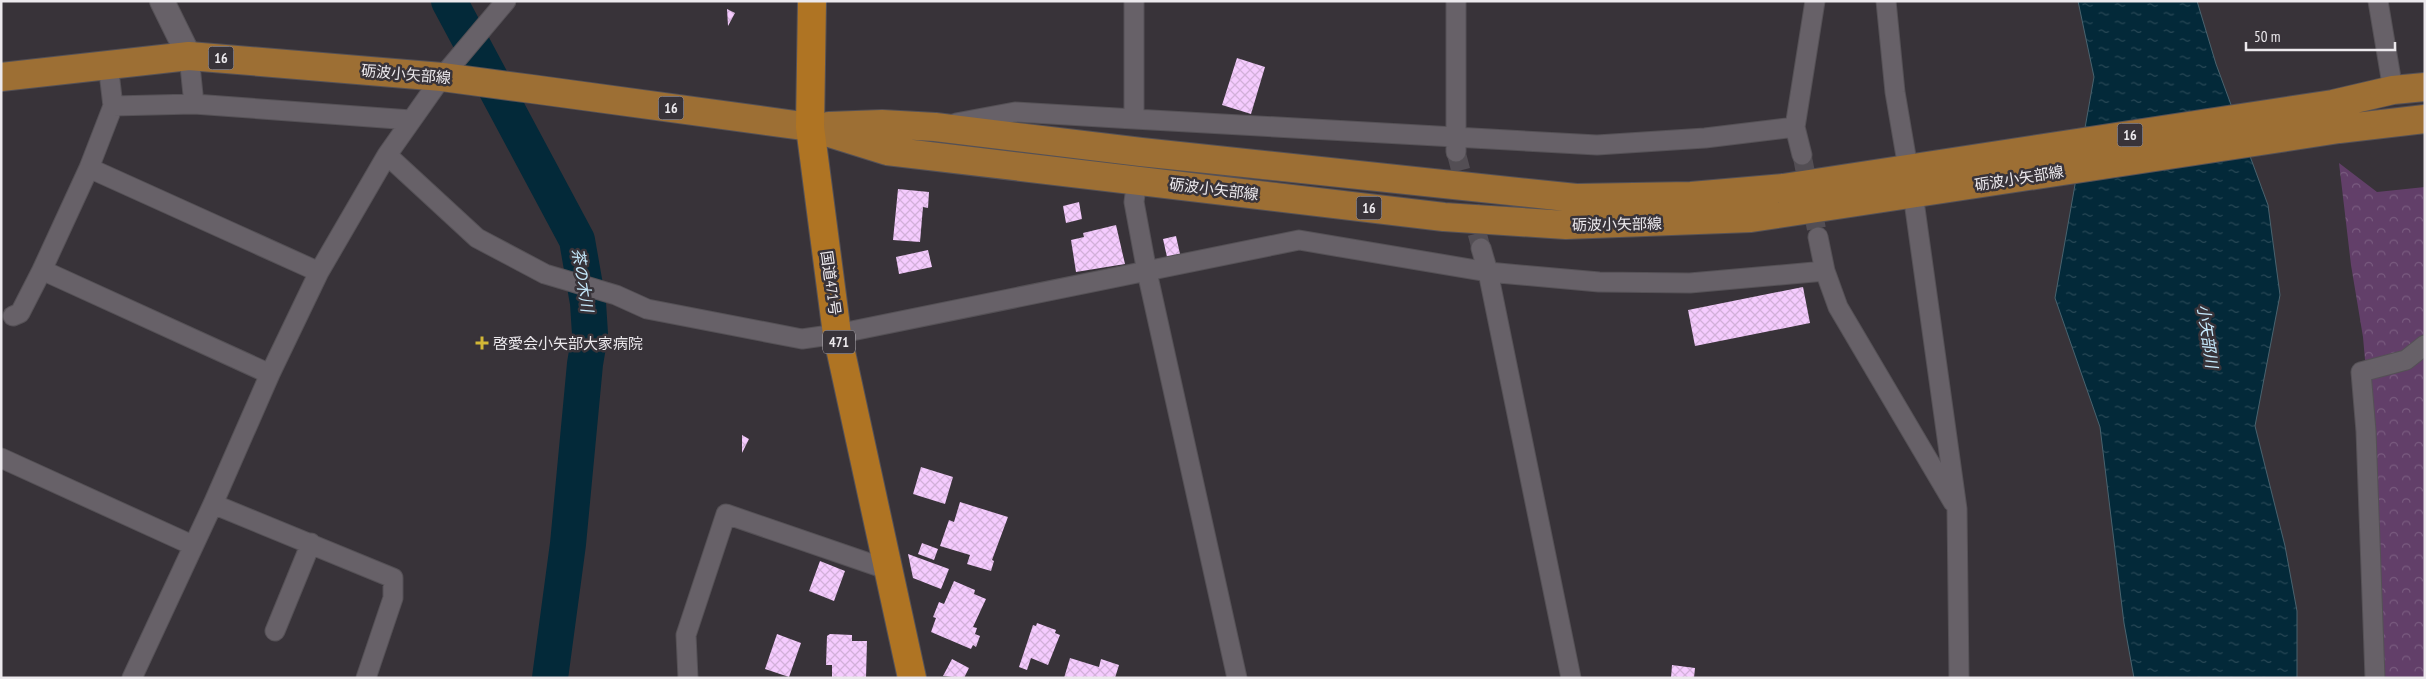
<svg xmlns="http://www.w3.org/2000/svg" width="2426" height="679" font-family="'PT Sans Narrow','Noto Sans JP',sans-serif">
<defs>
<pattern id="forest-crowns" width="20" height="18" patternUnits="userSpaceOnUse" patternTransform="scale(1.25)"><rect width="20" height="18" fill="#623f69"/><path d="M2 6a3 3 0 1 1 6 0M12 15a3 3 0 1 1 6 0" fill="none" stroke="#795b7f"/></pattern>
<pattern id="water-ripples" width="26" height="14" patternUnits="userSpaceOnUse" patternTransform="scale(1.25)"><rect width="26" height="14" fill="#032939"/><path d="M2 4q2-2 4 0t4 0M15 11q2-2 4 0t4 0" fill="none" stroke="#284856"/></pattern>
<pattern id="building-cross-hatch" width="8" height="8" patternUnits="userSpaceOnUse" patternTransform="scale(1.25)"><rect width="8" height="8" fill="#f5cbfe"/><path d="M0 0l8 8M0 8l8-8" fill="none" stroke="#d2b0d9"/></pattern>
</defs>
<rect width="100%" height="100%" fill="#383339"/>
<path fill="url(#forest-crowns)" d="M2339,163L2377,192L2425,187V678H2379L2370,416L2363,337L2351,265Z"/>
<path fill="url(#water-ripples)" stroke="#49636f" d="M2078,1H2197L2216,64L2268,205L2280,295L2255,426L2285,546L2297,611V678H2134L2124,623L2100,427L2055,298L2094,77Z"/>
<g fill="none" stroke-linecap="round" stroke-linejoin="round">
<path stroke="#032939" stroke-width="36" d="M449,1L577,240L588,303L590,334L585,364L568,544L550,678"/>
</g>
<path fill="url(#building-cross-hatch)" d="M727,9L735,13L728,26Z
M1237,58L1265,67L1251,114L1222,105Z
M898,189L929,192L928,208L923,207L920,242L893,240Z
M1079,202L1082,219L1066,223L1063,206Z
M1116,225L1125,264L1076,272L1071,240L1084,237L1083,233Z
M1176,236L1180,254L1167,257L1163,239Z
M928,250L932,267L899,274L896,257Z
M1803,287L1810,323L1695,346L1688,310Z
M742,435L749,439L742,453Z
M921,467L953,477L945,504L913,494Z
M960,502L1008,517L992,560L994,561L991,571L967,564L970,555L940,546L949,520L954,522Z
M922,543L938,549L934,560L918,554Z
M908,554L949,569L941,589L913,578Z
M820,561L845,571L834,601L809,591Z
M954,581L975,590L974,594L986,599L973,627L977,628L975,634L980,636L976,647L973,645L971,649L931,632L936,618L933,617L939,602L944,604Z
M1037,623L1056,630L1055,633L1060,635L1048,665L1031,658L1027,670L1019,667L1033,625L1036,626Z
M777,634L801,643L789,677L765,669Z
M830,634L852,635V641H867L866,678H832V665H826L827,636Z
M1070,658L1099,667L1101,659L1119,665L1115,678H1064Z
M952,659L969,668L964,678L943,676Z
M1672,665L1695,668L1694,678H1671Z"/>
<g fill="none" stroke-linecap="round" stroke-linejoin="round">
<path stroke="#534e54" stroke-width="19" stroke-dasharray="19 9" stroke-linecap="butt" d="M1456,152L1481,248
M1802,155L1818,237"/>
<g stroke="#555156" stroke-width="21">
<path id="minor" d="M1456,1V152
M1886,1L1895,92L1908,168
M2378,1L2393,90
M189,56L194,104L411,120
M108,64L113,106L89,168L42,270L270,374
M113,106L194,104
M1134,119L1597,145L1705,138L1795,127L1802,155
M956,123L1015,112L1134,119V1
M1795,127L1815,1
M387,155L477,238L545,274L616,295L647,309L802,339L837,334L1299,240L1488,272L1599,282L1690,283L1825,271
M89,168L319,272
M1137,179L1134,202L1147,272L1237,678
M1913,194L1957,509L1959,678
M1818,237L1825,271L1838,307L1953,502
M1481,248L1488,272L1571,678
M13,316L20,313L42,270
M1,458L192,545
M213,504L393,578V598L366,678
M275,631L311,543
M132,678L213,504L270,374L319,272L387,155L442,77L506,1
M688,678L686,635L726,514L889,570
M2375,678L2366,431L2361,372L2406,360L2425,345"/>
</g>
<g stroke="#555156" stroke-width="26">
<path id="tertiary" d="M162,1L189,56"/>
</g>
<g stroke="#555156" stroke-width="30">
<path id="primary" d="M1,77L189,56L442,77L532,89L810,127L887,151L1444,217L1566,225L1751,218L2339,129L2425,119
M829,126L882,124L935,127L1141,152L1576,198L1691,196L1783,188L2333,104L2393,90L2425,87"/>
</g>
<g stroke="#555156" stroke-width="30">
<path id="trunk" d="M812,1L810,127L837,334L912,678"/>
</g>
<use href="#minor" stroke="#676168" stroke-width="19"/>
<use href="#tertiary" stroke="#676168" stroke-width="24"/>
<use href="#primary" stroke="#9d6f34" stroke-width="28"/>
<use href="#trunk" stroke="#af7423" stroke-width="28"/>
</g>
<path fill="#d2b736" stroke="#383339" stroke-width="2" d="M479.5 335.5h5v5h5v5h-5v5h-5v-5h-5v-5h5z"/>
<g text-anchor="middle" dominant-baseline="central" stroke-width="5" stroke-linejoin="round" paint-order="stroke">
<g fill="#383339" stroke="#b6b2b7" stroke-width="1">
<rect x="208.5" y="46.5" width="25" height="23" rx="4"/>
<rect x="658.5" y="96.5" width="25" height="23" rx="4"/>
<rect x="2117.5" y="123.5" width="25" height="23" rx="4"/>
<rect x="1356.5" y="196.5" width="25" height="23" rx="4"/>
<rect x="823" y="330.5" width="32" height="23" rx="4"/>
</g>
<g font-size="14" font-weight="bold" fill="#ece9ed">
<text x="221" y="58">16</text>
<text x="671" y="108">16</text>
<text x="2130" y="135">16</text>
<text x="1369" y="208">16</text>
<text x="839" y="342">471</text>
</g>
<g font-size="15" fill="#ece9ed" stroke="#383339">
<text transform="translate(406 74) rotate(5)">砺波小矢部線</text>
<text transform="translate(2019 178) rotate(-9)">砺波小矢部線</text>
<text transform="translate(1214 189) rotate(7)">砺波小矢部線</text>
<text transform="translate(1617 224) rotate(-1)">砺波小矢部線</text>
<text transform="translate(831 283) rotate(82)">国道471号</text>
</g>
<g font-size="15" fill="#ece9ed" stroke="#383339" text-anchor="start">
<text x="493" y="343">啓愛会小矢部大家病院</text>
</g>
<g font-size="16" font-style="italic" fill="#c6eafd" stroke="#383339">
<text transform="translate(583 280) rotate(81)">茶の木川</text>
<text transform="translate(2208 336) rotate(82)">小矢部川</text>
</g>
</g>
<rect width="2426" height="679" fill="none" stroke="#ece9ed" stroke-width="5"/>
<path d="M2246 42v8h149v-8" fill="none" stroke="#ece9ed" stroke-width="2.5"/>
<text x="2254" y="42" font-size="15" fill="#ece9ed" stroke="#383339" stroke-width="4" paint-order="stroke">50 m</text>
</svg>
